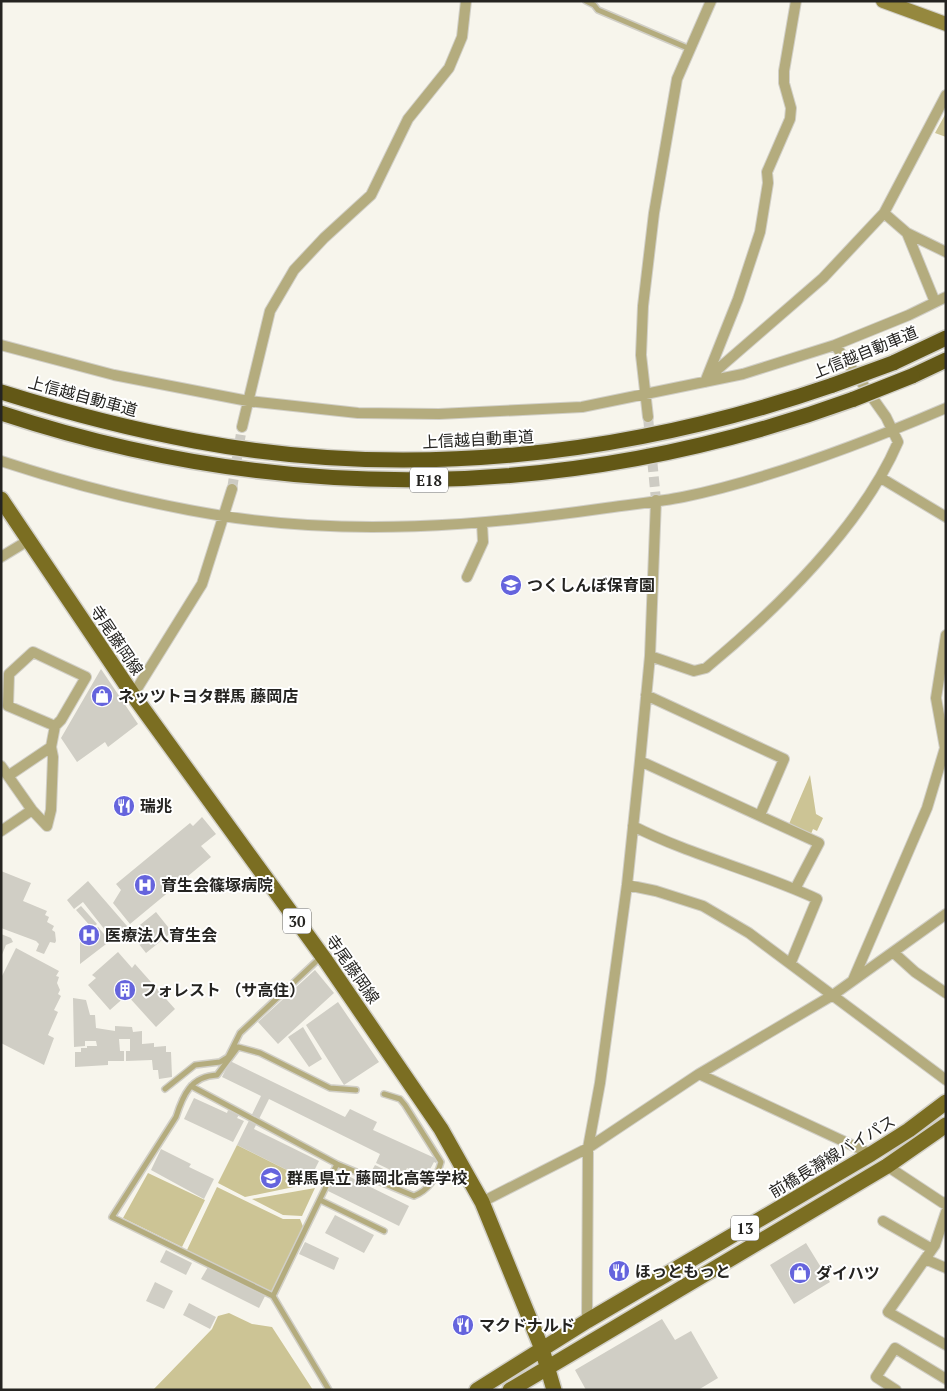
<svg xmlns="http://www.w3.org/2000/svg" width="947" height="1391" font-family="'PT Serif','Noto Sans JP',serif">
<rect width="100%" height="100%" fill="#f7f5ec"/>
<path fill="#ccc495" d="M946,113V137L935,133Z
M810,775L816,814L823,818L817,831L813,829L811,834L789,824Z
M237,1145L313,1183L245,1197L218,1183Z
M148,1173L205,1200L182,1247L123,1218Z
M217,1187L283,1219H300L304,1229L273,1294L186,1252Z
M315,1188L302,1216L283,1215L252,1199Z
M229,1313L252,1324L272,1327L313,1390H153L212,1329L218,1316Z"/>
<path fill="#d0cec5" d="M101,669L138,724L108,747L105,742L77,762L61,738Z
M202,817L216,834L201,846L211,857L130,924L113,903L121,890L116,884L190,823L193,826Z
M1,871L31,883L23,901L47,911L45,915L49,917L47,922L54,926L52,930L55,932L56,941L55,943L50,942L44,954L36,951L39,944L36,941L1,928Z
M88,881L127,926L112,939L83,902L74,909L67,900Z
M81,906L97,924L92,928L76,910Z
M156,912L172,932L146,953L130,933Z
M98,927L110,941L80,964V941Z
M1,934L11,938L13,942L6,945L1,957Z
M16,948L59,971L56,976L59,977L57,983L60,990L58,994L61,996L54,1010L58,1012L48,1035L54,1038L44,1065L1,1043V978Z
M118,952L132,968L135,964L175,1009L156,1027L127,995L110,1010L88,985L96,978L92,975Z
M315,970L334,993L278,1044L258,1022Z
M73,998L86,1000L90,1015H95L96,1028L115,1031V1026L132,1027L133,1032L142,1031V1044L154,1043V1047L166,1046V1052H171L172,1077L159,1079L158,1070H153L152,1060L126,1061V1051H130V1039H119L120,1051H124V1061H108V1065L75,1067V1052H81V1048H87V1046H97L96,1041H85V1046L74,1047Z
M338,1002L379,1062L344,1085L306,1025Z
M303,1027L322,1059L309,1067L288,1037Z
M230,1061L345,1117L350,1109L377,1122L373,1130L437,1159L436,1163L434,1162L428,1173L423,1176L407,1168L403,1176L376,1163L380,1154L269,1099L254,1129L319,1161L309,1181L237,1145L261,1096L222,1077Z
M194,1098L227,1113L228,1110L239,1115L237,1118L244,1121L233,1142L184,1119Z
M161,1149L191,1164L189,1167L214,1179L204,1199L151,1170Z
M375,1165L402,1178L398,1186L371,1172Z
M336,1170L409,1206L399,1226L326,1190Z
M335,1215L374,1235L364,1253L325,1233Z
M305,1242L339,1258L334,1270L299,1254Z
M806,1243L830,1282L794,1304L770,1265Z
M166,1250L192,1263L186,1275L160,1262Z
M208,1267L265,1296L259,1308L201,1279Z
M155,1282L173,1291L164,1309L146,1301Z
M189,1303L216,1317L210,1329L183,1315Z
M662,1319L675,1340L691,1331L718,1378L698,1390H586L575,1370Z"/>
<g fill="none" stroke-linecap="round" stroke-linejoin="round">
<path stroke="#cdcbc3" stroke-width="10" stroke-dasharray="10 5" stroke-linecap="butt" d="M648,417L656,500
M232,489L242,427"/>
<g stroke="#d1cfc7" stroke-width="8">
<path id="service" d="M586,1L594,5L598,10L690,49
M191,1086L337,1164L414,1196C429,1190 437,1177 441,1162L405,1105L400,1099L384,1094
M165,1089L195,1065L220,1062L228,1057L240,1033L322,956
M320,1200L384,1231
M273,1296L112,1217L176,1117C183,1095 191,1076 217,1075L238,1047L260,1053L330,1088L356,1090
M329,1390L273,1296L337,1164"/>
</g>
<g stroke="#d1cfc7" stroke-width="12">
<path id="minor" d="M884,213L907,233L935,302
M907,233L946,252
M1,345L114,375L248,401L358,413L439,414L582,407L743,374L835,345L909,315L946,297
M710,376L823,278L884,213L946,95
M705,382L738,299L760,232L768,183L767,172L790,119L791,108L784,83V71L796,1
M648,417L641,355L643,306L654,213L677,79L711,1
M242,427L270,311L294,270L324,238L371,195L408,119L449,68L462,37L466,1
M1,461C74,485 148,504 223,516C349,536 481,526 606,508C632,504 658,502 683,497C770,479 864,443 946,408
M881,478L946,517
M1,557L29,540
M467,577L483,542L482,523
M650,656L694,671L706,668C776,610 862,526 898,442L886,417L835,345
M133,695L202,584L232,489
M646,695L784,759L760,815
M640,761L819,843L795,889
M1,766L32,810L47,826L51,810L53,757L51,747L55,726L61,720L86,677L33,652L9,674L8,706L55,726
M8,776L51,747
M633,826C692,856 757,871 817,899L791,962
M1,831L32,810
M627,885L656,891L703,906L749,933L946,1080
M894,953L915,972L946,993
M853,980L927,808L945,748L936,698L946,635
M699,1074L871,1154
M887,1166L943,1203L946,1202
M482,1202L588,1148L699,1074L833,995L946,914
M946,1212L935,1245L888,1312L946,1345
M883,1221L932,1249
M925,1259L946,1268
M587,1321L588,1148L600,1083L627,885L640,761L650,656L656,500
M896,1390L876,1377L895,1348L946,1379"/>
</g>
<g stroke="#d1cfc7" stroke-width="16">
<path id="secondary" d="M883,1L946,24"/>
</g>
<g stroke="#d1cfc7" stroke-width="18">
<path id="primary" d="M1,499L133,695L326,961L441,1129L482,1202L542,1349L554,1390
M477,1390L587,1321L871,1154L909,1130L946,1102
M510,1390L887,1166L946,1125"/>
</g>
<g stroke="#d1cfc7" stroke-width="18">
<path id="motorway" d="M893,363L946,338
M912,376L946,360
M1,392C65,412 129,429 195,441C409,481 628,456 833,385
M1,413C285,507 574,501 854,399"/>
</g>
<use href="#service" stroke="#b4ac7e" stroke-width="5"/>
<use href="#minor" stroke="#b4ac7e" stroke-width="10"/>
<use href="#secondary" stroke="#95883e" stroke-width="14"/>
<use href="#primary" stroke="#7b6e22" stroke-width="15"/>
<use href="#motorway" stroke="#635816" stroke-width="15"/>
<g stroke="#d1cfc7" stroke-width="18" stroke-linecap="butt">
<path id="motorway-bridge" d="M833,385L893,363
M854,399L912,376"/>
</g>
<use href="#motorway-bridge" stroke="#635816" stroke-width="15"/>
</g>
<defs>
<g id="school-disc" transform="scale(1.125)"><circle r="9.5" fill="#6564dd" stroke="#fff"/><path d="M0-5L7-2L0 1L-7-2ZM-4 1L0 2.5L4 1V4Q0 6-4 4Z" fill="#fff"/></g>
<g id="shop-disc" transform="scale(1.125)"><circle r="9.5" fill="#6564dd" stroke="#fff"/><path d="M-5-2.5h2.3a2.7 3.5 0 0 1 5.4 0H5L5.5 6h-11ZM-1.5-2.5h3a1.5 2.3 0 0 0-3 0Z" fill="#fff"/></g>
<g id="restaurant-disc" transform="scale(1.125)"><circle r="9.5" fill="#6564dd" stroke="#fff"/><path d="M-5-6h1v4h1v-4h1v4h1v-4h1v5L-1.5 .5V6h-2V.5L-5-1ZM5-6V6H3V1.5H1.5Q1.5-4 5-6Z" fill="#fff"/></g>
<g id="hospital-disc" transform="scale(1.125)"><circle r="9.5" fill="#6564dd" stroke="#fff"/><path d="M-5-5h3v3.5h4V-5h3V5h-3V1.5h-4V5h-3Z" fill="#fff"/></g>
<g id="building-disc" transform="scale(1.125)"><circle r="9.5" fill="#6564dd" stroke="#fff"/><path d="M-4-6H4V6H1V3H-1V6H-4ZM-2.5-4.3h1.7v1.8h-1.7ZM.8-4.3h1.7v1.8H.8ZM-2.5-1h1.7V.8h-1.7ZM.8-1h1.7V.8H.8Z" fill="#fff"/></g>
</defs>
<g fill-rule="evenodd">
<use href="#school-disc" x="511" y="585"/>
<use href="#shop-disc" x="102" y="696"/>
<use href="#restaurant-disc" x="124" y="806"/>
<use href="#hospital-disc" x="145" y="885"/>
<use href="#hospital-disc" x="89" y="935"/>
<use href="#building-disc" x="125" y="990"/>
<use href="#school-disc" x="271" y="1178"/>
<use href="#restaurant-disc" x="619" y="1271"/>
<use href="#shop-disc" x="800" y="1273"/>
<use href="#restaurant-disc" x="463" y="1325"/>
</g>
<g text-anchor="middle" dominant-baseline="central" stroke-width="4" stroke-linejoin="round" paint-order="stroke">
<g fill="#fff" stroke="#666664" stroke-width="1">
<rect x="410" y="467.5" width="38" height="25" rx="4"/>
<rect x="283" y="908.5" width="28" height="25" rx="4"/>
<rect x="731" y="1215.5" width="28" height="25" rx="4"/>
</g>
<g font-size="15" font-weight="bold" fill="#252421">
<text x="429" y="480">E18</text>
<text x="297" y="921">30</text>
<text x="745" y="1228">13</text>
</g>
<g font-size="16" fill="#252421" stroke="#fff">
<text transform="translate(865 352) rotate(-22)">上信越自動車道</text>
<text transform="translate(83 396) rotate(15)">上信越自動車道</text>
<text transform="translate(478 439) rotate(-3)">上信越自動車道</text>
<text transform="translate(117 640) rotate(56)">寺尾藤岡線</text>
<text transform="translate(353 969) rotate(55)">寺尾藤岡線</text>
<text transform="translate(832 1156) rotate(-31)">前橋長瀞線バイパス</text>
</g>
<g font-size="16" font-weight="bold" fill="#252421" stroke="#fff" text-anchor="start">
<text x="527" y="585">つくしんぼ保育園</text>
<text x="118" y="696">ネッツトヨタ群馬 藤岡店</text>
<text x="140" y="806">瑞兆</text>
<text x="161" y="885">育生会篠塚病院</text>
<text x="105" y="935">医療法人育生会</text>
<text x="141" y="990">フォレスト （サ高住）</text>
<text x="287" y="1178">群馬県立 藤岡北高等学校</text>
<text x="635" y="1271">ほっともっと</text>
<text x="816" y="1273">ダイハツ</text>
<text x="479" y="1325">マクドナルド</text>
</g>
</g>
<rect width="947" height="1391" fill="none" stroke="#252421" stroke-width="5"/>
</svg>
